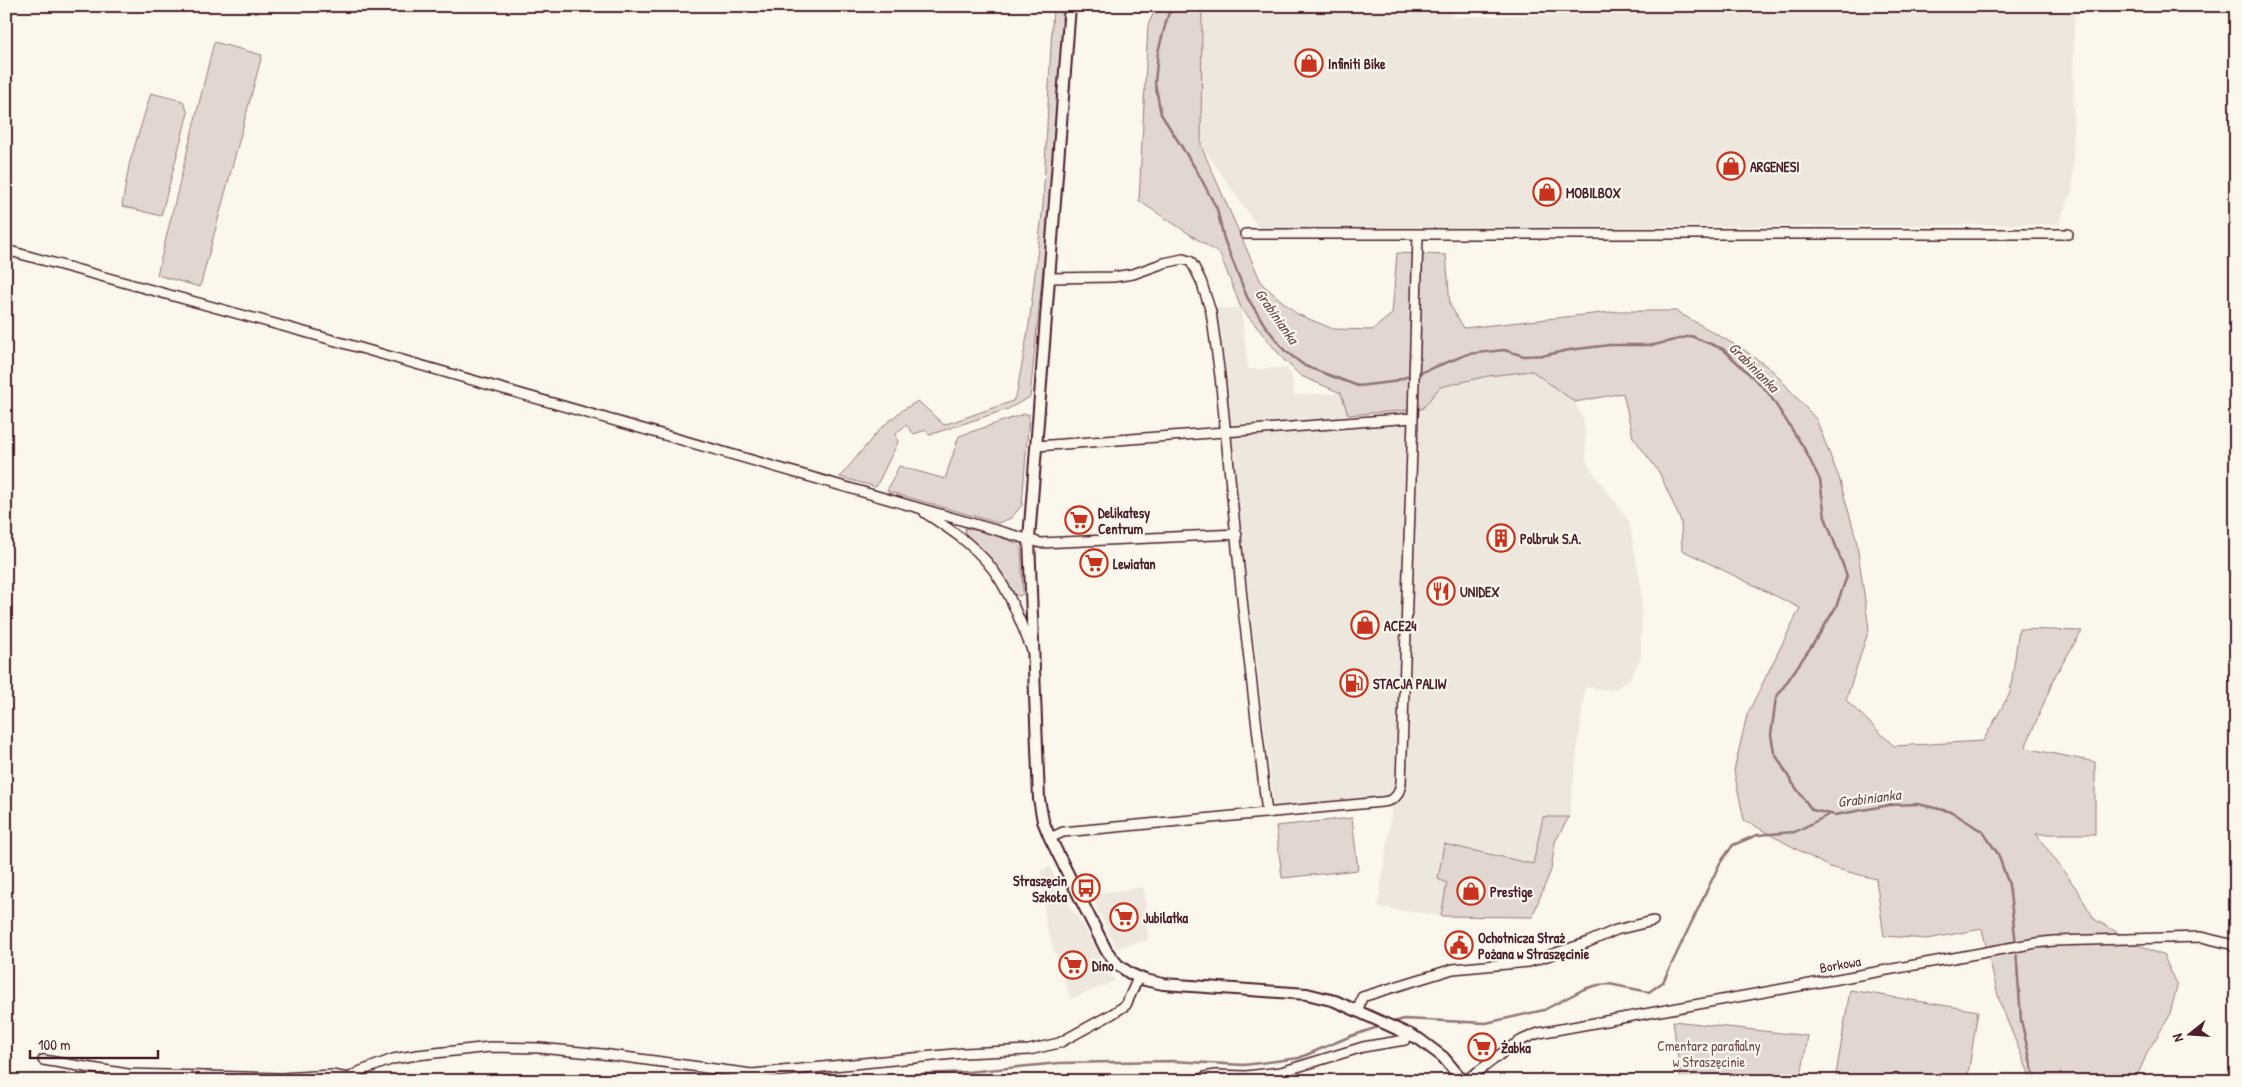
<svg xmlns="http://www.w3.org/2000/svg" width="2242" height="1087" font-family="'Patrick Hand',sans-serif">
<rect width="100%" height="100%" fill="#fbf7ec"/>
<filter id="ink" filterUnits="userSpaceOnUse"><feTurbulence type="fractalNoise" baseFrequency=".02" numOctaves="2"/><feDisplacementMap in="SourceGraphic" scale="10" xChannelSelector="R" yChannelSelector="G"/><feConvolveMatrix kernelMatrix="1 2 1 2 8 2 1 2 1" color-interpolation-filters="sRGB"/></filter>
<g filter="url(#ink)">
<path fill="#eee7de" d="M1202,6H1454L1451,17L1752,10L1753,6H2055V11H2074L2073,189L2058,224L1260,230L1201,145Z
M1214,308H1241L1248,369L1286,368L1292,376L1294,395L1341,393L1422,409L1440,387L1488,376L1532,371L1575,402L1584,420L1587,464L1629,521L1641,585V657L1630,678L1617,688L1610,690L1585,687L1569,817H1543L1534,864L1447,883L1441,916L1378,907L1392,808L1385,798L1274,807Z
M1050,867L1070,907L1083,925L1115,981L1071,999L1046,926L1041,871Z
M1144,887L1148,940L1116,948L1091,894Z"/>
<path fill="#e2d7d0" stroke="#967b7e" d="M1053,6H1062V21L1065,22L1054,161L1030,397L1008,409L929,435L926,430L914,434L906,425L896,433L898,442L876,487L840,477L879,430L901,411L918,401L944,425L1013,401L1017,392L1029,325L1043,205Z
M1157,6H1202L1201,146L1262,284L1297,314L1333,329L1372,330L1392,314L1397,253L1446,255L1450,305L1464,328L1621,311H1676L1744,350L1772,370L1816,419L1839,478L1856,538L1869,629L1846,700L1894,746L1983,741L2010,693L2019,629L2082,631L2056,674L2025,748L2095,762V834H2036L2076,888L2094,919L2139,945L2164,956L2177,987L2169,1017L2148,1051L2135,1081H2032L2000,1003L1982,929L1927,939L1884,936L1876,879L1829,867L1744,820L1734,771L1747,715L1800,608L1682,550L1681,521L1659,472L1633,437L1623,393L1575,402L1532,371L1488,376L1440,387L1422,409L1348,415L1341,393L1301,376L1285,361L1241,308L1220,254L1139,201L1148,25Z
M214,42L262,55L200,287L157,275Z
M151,93L183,101L188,113L161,216L122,206L129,165Z
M1024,414H1029L1022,505L1011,518L998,523L887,491L899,466L945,479L959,436Z
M965,528L985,532L1019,544L1021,548L1023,594L1019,596L1014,594L990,557L965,533Z
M1543,817H1569L1555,842L1551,870L1532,917L1441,916L1447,883L1438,879L1444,844L1533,864Z
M1352,818L1358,870L1282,878L1276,826Z
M1850,990L1978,1011L1967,1081H1835Z
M1673,1021L1808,1036L1800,1081H1681Z"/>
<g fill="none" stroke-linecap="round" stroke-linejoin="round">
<path stroke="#907477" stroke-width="2.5" d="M1174,6L1168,15L1158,52L1155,83L1161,114L1197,171L1217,209L1224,239L1247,297L1264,324L1284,350L1305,366L1358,386L1392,382L1412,375
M1417,374L1468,354L1504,350L1524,356L1546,355L1569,350L1610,345H1654L1691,336L1723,349L1767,391L1804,448L1820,480L1825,517L1847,576L1836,607L1819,635L1776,698L1771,735L1774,752L1791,781L1812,810L1835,815L1890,805L1918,804L1952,812L1983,832L1998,854L2009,885L2016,944
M2016,949L2021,1020L2035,1081
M1391,1023L1404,1019L1486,1023L1544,1010L1584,989L1598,985L1609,984L1649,992L1663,982L1720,863L1733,845L1757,835L1795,832L1830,814
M822,1081L835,1078L967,1072L1059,1063L1172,1061L1244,1065L1299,1058L1351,1036L1381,1026"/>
<g stroke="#4a1f2b" stroke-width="12">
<path id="minor" d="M1245,234H2068
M6,250L308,333L1041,543L1237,534
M1050,278L1113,277L1133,274L1164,263L1183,259L1190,261L1194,267L1201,281L1211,312L1220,376L1243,608L1267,813
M1037,446L1413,418L1418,235
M925,513C953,531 982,550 1000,580C1014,602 1022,627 1032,650
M1050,838L1063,832L1382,802C1395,801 1399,795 1401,783L1413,418
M1358,1010L1362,997L1453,969L1529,962L1586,943L1616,930L1653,921
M43,1060L128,1074L281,1078L332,1075L348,1078
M344,1081L361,1071L393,1059L417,1055L490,1047L539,1048L602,1054L752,1074L964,1053L1029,1050L1059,1043L1112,1014L1126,1005L1138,978
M1198,1081L1205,1077L1215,1075L1246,1076L1281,1072L1363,1047L1405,1040L1409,1033
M1463,1081C1491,1066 1505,1044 1539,1033L2036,943L2053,941L2201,937L2230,944L2236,949"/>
</g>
<g stroke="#4a1f2b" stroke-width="14">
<path id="tertiary" d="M1070,6L1029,539L1039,799L1043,821L1050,838L1106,950L1118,965L1131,974L1145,980L1163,984L1307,994L1335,1001L1419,1039L1443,1057L1463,1081"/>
</g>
<use href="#minor" stroke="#fbf7ec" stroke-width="9"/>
<use href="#tertiary" stroke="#fbf7ec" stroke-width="10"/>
</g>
</g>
<defs>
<g id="shop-ring" transform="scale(1.4375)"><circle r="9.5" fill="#fbf7ec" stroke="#c8321e" stroke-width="1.5"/><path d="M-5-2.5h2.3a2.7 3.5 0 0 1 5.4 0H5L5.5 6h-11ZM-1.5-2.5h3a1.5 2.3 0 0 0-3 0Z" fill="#c8321e"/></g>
<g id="supermarket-ring" transform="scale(1.4375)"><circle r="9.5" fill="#fbf7ec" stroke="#c8321e" stroke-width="1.5"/><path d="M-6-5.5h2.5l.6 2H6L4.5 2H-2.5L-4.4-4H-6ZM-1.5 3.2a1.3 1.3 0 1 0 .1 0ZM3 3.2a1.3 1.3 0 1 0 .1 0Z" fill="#c8321e"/></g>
<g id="building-ring" transform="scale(1.4375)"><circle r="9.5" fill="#fbf7ec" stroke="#c8321e" stroke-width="1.5"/><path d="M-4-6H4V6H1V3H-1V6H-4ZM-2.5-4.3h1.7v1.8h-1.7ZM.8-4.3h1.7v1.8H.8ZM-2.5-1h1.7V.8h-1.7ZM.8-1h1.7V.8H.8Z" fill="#c8321e"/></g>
<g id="restaurant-ring" transform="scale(1.4375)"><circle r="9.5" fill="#fbf7ec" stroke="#c8321e" stroke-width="1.5"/><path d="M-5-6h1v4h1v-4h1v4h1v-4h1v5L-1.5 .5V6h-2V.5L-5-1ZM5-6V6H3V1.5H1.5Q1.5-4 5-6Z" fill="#c8321e"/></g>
<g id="fuel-ring" transform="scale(1.4375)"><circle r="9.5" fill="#fbf7ec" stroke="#c8321e" stroke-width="1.5"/><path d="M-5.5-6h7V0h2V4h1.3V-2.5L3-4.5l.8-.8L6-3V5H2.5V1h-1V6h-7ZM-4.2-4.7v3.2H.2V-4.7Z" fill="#c8321e"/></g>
<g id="bus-ring" transform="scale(1.4375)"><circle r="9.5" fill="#fbf7ec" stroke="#c8321e" stroke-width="1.5"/><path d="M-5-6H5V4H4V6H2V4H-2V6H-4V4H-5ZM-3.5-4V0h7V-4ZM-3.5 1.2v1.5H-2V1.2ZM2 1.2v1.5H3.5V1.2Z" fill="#c8321e"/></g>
<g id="civic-ring" transform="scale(1.4375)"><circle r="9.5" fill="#fbf7ec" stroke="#c8321e" stroke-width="1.5"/><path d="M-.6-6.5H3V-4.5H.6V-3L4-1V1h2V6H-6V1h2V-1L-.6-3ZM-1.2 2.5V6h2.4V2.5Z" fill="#c8321e"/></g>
</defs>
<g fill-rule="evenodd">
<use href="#shop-ring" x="1309" y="63"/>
<use href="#shop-ring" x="1731" y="166"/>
<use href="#shop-ring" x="1547" y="192"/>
<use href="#supermarket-ring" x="1079" y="520"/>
<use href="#building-ring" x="1501" y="538"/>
<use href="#supermarket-ring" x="1094" y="563"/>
<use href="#restaurant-ring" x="1441" y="591"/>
<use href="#shop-ring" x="1365" y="625"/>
<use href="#fuel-ring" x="1354" y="683"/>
<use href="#bus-ring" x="1086" y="888"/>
<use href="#shop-ring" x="1471" y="891"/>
<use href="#supermarket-ring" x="1124" y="917"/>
<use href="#civic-ring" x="1459" y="945"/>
<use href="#supermarket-ring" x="1073" y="965"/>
<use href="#supermarket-ring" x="1482" y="1047"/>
</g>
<g text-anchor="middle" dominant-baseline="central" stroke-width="4.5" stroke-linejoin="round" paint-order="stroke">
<g font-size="14" font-weight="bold" fill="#4a1f2b" stroke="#fbf7ec" text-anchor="start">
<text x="1328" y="63">Infiniti Bike</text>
<text x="1750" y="166">ARGENESI</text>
<text x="1566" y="192">MOBILBOX</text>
<text x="1098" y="512">Delikatesy<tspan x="1098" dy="16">Centrum</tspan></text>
<text x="1520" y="538">Polbruk S.A.</text>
<text x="1113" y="563">Lewiatan</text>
<text x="1460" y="591">UNIDEX</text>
<text x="1384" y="625">ACE24</text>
<text x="1373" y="683">STACJA PALIW</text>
<text x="1067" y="880" text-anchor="end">Straszęcin<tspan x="1067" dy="16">Szkoła</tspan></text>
<text x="1490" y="891">Prestige</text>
<text x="1143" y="917">Jubilatka</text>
<text x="1478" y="937">Ochotnicza Straż<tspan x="1478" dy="16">Pożana w Straszęcinie</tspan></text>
<text x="1092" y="965">Dino</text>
<text x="1501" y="1047">Żabka</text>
</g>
<g font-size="14" fill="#4a1f2b" stroke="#fbf7ec">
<text transform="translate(1840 964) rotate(-10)">Borkowa</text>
</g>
<g font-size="14" fill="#704d54" stroke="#fbf7ec">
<text x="1709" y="1045">Cmentarz parafialny<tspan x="1709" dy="16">w Straszęcinie</tspan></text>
</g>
<g font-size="15" font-style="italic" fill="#6d4a51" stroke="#fbf7ec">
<text transform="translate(1277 316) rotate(55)">Grabinianka</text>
<text transform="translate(1754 367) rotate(45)">Grabinianka</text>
<text transform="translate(1869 798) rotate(-7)">Grabinianka</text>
</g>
</g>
<rect width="2242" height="1087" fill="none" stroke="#fbf7ec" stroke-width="25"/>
<rect x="12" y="12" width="2217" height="1062" fill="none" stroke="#4a1f2b" stroke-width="2" filter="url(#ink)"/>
<g transform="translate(2190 1034) rotate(253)" stroke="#fbf7ec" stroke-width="4" paint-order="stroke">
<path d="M0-4L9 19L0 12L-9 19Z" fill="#4a1f2b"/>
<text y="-8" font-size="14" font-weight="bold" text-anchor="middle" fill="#4a1f2b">N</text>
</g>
<path d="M30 1050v8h128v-8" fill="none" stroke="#4a1f2b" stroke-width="2.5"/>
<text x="38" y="1050" font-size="15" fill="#4a1f2b" stroke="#fbf7ec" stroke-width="4" paint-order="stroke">100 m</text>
</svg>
